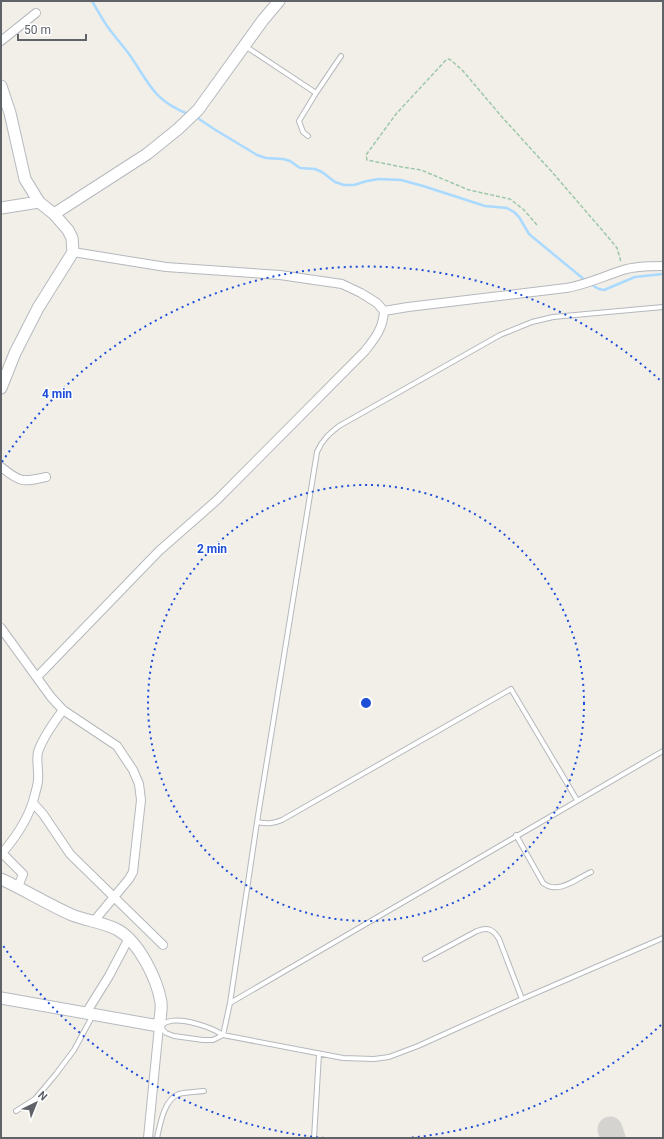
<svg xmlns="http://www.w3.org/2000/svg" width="664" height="1139" font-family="Roboto,sans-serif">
<rect width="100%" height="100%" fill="#f1efe8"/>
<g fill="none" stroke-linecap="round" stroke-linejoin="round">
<path stroke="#aadaff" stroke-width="2.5" d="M92,1C98,11 103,21 110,30C116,38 123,46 129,54C150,84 152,99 188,114
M199,119L214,129L257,155L266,158L283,159L290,161L300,168L315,169L322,172L335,182L344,185H354L367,181L379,179L401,180L423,186L485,206L507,208L514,212L519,217L529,234L535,239L586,281
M590,284L599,289L604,290L635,277L663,274"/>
<path stroke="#d4d3d0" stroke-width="25" d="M610,1129L613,1138"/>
<g stroke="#b5b8bc" stroke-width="6">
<path id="lane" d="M245,46L316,93
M308,136L303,132L299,121L316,93L341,56
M257,822C267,824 273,824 282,820L511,689L577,800
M516,835L543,883C558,895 576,879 591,872
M425,959L477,931C488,927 493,929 499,939L522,999
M230,1003L663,751
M223,1035L230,1003L257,822L317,452C322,440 329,434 339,426L500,335L532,322L553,317L663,307
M223,1035L213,1040H203L174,1036L166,1033L159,1026C162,1025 164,1023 167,1022C182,1017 211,1027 223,1035L343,1058L374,1059L389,1057L418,1046L522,999L663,938
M16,1111L35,1099L56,1074L74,1050L93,1015
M157,1138C160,1125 164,1099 179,1094C187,1092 196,1092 204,1091
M314,1138L319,1054"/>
</g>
<g stroke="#b5b8bc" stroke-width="10">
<path id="street" d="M1,41L36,13
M384,311L408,307L566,288C586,285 604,276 623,270C635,266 650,266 663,266
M1,467C21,483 22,482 46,477
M1,628L51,697L63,710L117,746L133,770L139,784L141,800L133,872L129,879L94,921
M37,677L159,551L217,500L365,351C375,338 383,329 384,311L377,303L361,293L342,284L280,275L166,267L73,252
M33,803L43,814L70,854L163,945
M1,853H2C17,836 30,816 35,794C36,790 38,784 38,780C39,770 36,761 38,752C43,737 54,722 63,710
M2,853L23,874L18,887
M86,1013L109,976L129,938
M148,1138L159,1026"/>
</g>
<g stroke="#b6babf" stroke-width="13">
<path id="secondary" d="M1,86L10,113L25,179L39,202L54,214L68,230L72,238L73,252L38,308L15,353L1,388
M1,208L39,202
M54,214L147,154L178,129L198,110L263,20L279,1
M1,879C25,890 47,904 72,915C87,921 103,922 118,930C139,942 157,979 161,1002C162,1010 160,1019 159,1026L1,998"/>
</g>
<path stroke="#9cc7a9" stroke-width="1.5" stroke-dasharray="4 2" stroke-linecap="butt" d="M537,225L524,210L510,199L469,190L421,170L402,167L367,160L366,155L396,114L446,60L449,59L452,61L463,71L502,117L552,172L608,237L617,248L621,262"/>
<use href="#lane" stroke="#fff" stroke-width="4"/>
<use href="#street" stroke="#fff" stroke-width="8"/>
<use href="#secondary" stroke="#fff" stroke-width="11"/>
</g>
<g fill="none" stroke="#1d4ed8" stroke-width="2" stroke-dasharray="2 4">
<circle cx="366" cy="703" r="218"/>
<path d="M661 1025A437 437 0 0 1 408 1138M324 1138A437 437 0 0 1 2 944M2 462A437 437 0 0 1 661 381"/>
</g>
<circle cx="366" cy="703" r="6" fill="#1d4ed8" stroke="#fff" stroke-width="2"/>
<g font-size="12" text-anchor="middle" font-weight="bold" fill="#1d4ed8" stroke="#fff" stroke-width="3" stroke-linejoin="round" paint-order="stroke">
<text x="57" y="398">4 min</text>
<text x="212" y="553">2 min</text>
</g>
<rect width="664" height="1139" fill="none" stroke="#5f6368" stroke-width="4"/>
<g transform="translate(36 1103) rotate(43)" stroke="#ffffff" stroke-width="3" paint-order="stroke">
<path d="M0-3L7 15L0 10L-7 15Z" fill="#5f6368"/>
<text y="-6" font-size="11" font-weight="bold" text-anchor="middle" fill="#5f6368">N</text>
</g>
<path d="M18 34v6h68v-6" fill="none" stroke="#5f6368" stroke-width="2"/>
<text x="24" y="34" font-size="12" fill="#5f6368" stroke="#ffffff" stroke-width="3" paint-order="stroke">50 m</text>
</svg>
